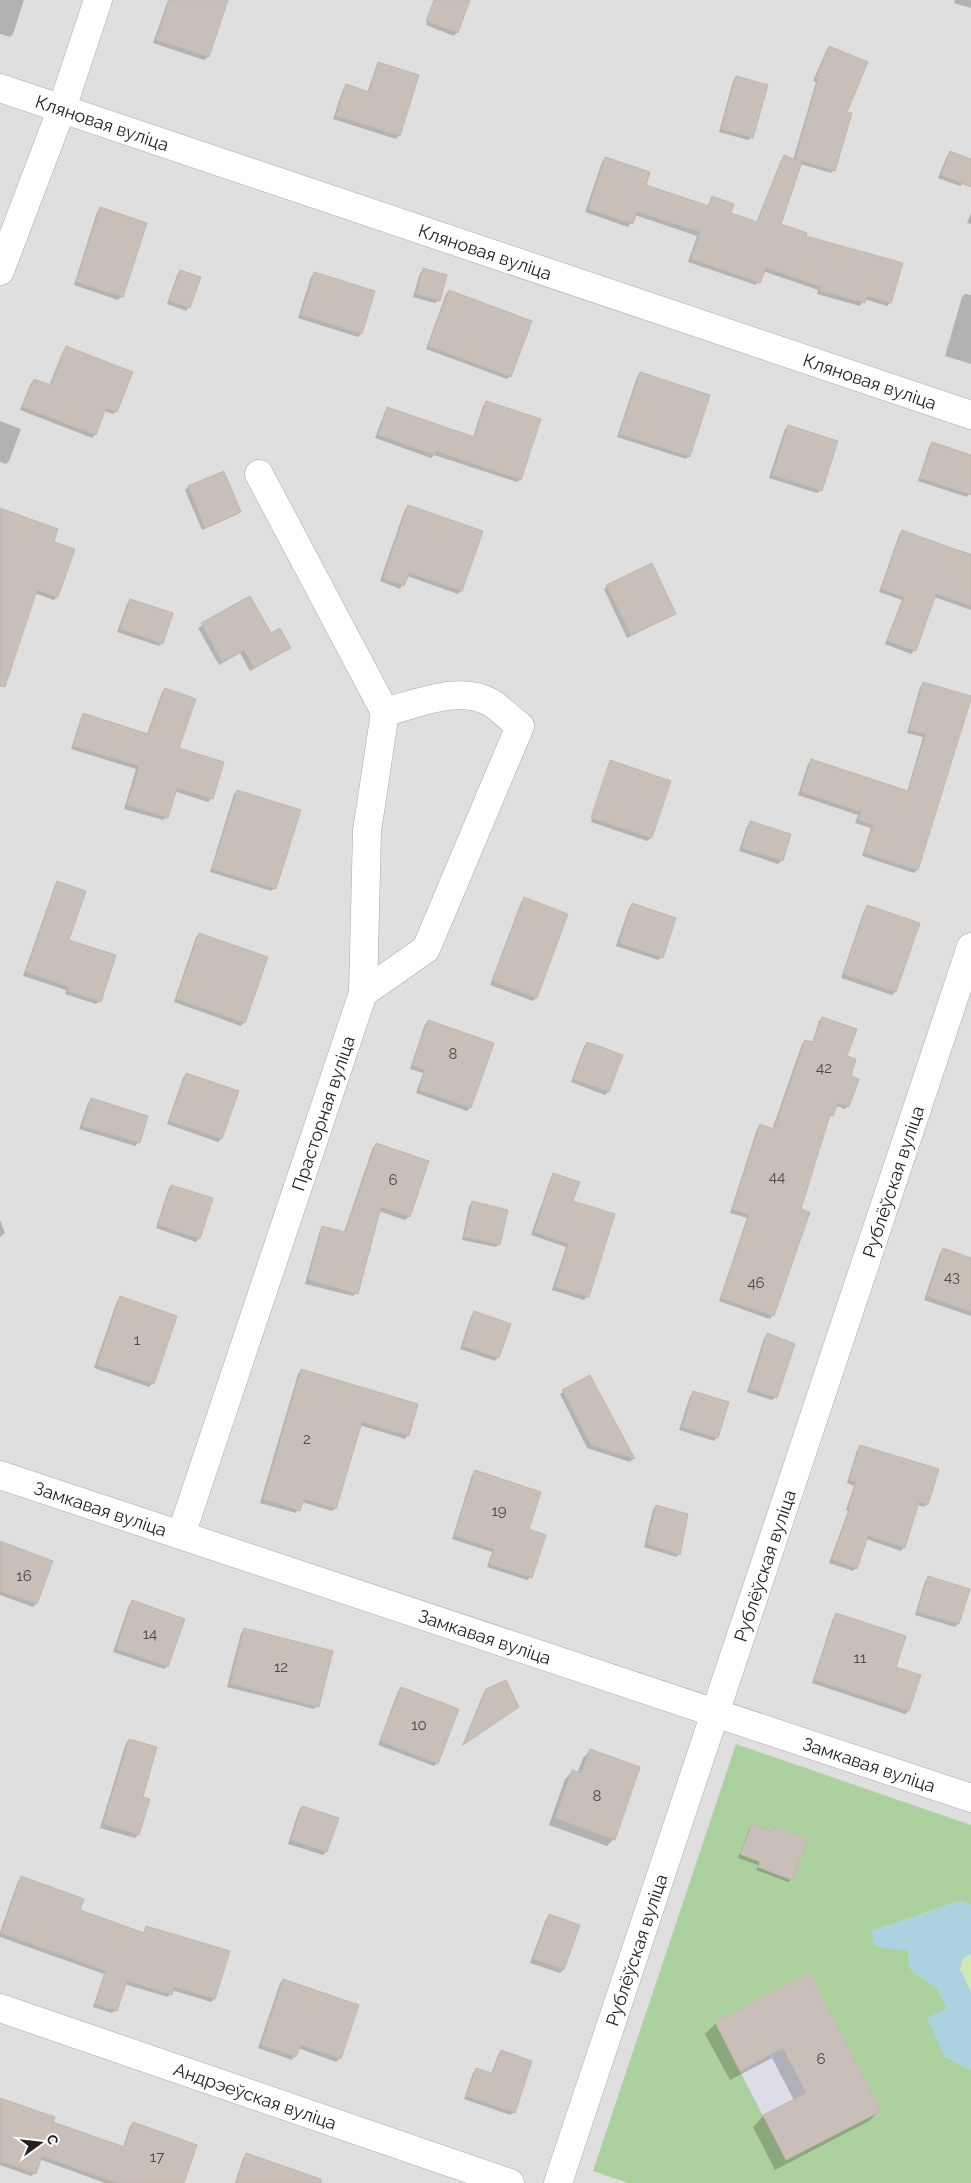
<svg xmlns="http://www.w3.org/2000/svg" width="971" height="2183" font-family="Raleway,sans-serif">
<rect width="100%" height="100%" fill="#f2efe9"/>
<path fill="#e0dfdf" d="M0,0H971V2183H0Z"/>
<path fill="#cdebb0" d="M971,1954V1992L960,1969L963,1959Z"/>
<path fill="#add19e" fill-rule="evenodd" d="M736,1744L971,1825V1905L960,1901L872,1931L888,1949H908L910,1969L938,1989L947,2008L944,2056L971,2070V2183H628L593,2171ZM809,1973L881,2111L786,2160L740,2071Z"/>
<path fill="#dddde8" d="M783,2048L806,2093L763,2115L740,2071Z"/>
<path fill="#aad3df" d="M960,1901L971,1905V1954L963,1959L960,1969L971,1992V2070L944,2056L927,2018L947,2008L938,1989L910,1969L908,1950L888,1949L874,1945L872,1931Z"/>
<path fill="#0003" d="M0,0H24L13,34L10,37L0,34Z
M168,0H227L208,57L204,60L153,43Z
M435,0H469L457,32L454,36L426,25Z
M955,0H971V8L954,3Z
M829,47L846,113L834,170L831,173L800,164L779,225L804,236L890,303L887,306L864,299L860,306L817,294L818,290L763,271L756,285L688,262L697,236L635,215L628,227L585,212L602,162L605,158L644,186L707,207L712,197L730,214L756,223L781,160L785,157L793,160L816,82L813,81L826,51Z
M379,63L399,135L396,139L333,119L343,89L346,86L367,93L376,67Z
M736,77L752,137L748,140L719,132L733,81Z
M950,153L971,161L963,183L960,186L938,178L947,156Z
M101,209L122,296L118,300L74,285L97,212Z
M971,213V224L967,223Z
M423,270L439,300L435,303L413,297L420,273Z
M180,271L189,307L186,311L167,304L177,275Z
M314,274L361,334L358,337L298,318L311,277Z
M449,291L510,376L507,379L426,349L446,294Z
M965,294L971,295V364L945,356L962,297Z
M66,348L116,411L113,414L104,411L95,435L92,438L20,410L31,383L34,380L49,386L63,351Z
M640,373L689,456L686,459L617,437L637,377Z
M486,402L520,479L517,482L434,455L431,458L375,438L385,411L388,408L473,437L483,406Z
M0,421L21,429L9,461L6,464L0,462Z
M788,426L821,490L817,493L769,478L785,429Z
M932,443L971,456V490L967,497L918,481L929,447Z
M223,472L240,512L236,515L202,530L185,490L188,487Z
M409,506L481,531L461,591L458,594L407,576L400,589L380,581L405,509Z
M0,511L52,543L73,550L57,597L54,600L34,593L0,668Z
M902,532L971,554V610L934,597L915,650L911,654L885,644L902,600L879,592L899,535Z
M607,586L675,614L627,638L604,589Z
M250,598L270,635L290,648L250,671L240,653L219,665L198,628Z
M130,600L162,643L159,646L117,632L127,604Z
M923,684L970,697L917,870L914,873L862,856L871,828L855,823L858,815L798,795L808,764L812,760L907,792L923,737L907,733L920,687Z
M165,689L177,749L212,798L208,802L174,791L167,817L163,820L124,809L136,769L71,749L81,718L84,714L147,734L162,692Z
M611,762L651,838L647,841L591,822Z
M237,791L275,888L271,891L210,872L234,794Z
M751,823L790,835L781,861L778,864L739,851L747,826Z
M58,882L68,940L100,1001L96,1004L65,994L66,990L23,976L55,885Z
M524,899L536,998L533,1001L490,985L521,902Z
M632,904L662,957L658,960L616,946L629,908Z
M867,907L918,924L895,992L892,995L841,978L864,910Z
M199,934L244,1022L241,1026L174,1002L196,937Z
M822,1018L846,1057L848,1106L845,1109L836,1106L832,1115L828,1118L799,1209L773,1315L770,1319L719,1301L747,1218L730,1213L757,1129L760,1126L772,1130L802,1044L805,1041L812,1043L819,1021Z
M428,1021L470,1108L467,1111L416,1093L423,1073L410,1069L425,1024Z
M588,1043L608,1092L605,1095L571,1082L584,1046Z
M186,1074L221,1139L218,1142L167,1124L183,1078Z
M91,1099L146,1117L138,1143L135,1146L79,1129L88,1103Z
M377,1144L427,1162L408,1217L405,1220L379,1211L356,1293L353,1296L305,1284L320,1230L323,1227L344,1232L373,1147Z
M554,1174L571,1202L588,1296L584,1300L552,1290L566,1247L531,1235L551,1177Z
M171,1186L199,1238L196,1242L156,1228L168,1190Z
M473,1203L499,1244L496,1247L462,1240L469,1206Z
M0,1220L5,1233L0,1237Z
M944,1250L971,1259V1316L924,1300L940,1253Z
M121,1297L176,1317L152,1384L149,1387L94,1368L117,1301Z
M474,1313L498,1357L495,1361L460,1349L471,1316Z
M767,1335L775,1397L772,1400L747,1392L764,1338Z
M301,1370L408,1435L405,1439L359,1425L335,1508L332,1511L302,1502L296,1513L260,1503L298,1374Z
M589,1377L633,1459L630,1462L587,1448L560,1394Z
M693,1393L717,1437L714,1441L679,1430L690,1396Z
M861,1446L927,1504L924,1507L917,1505L904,1547L901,1551L866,1539L856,1568L853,1571L829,1563L848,1511L846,1510L854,1486L847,1483L857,1450Z
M476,1472L527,1530L531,1577L527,1580L487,1567L492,1552L452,1539L472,1475Z
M656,1506L679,1554L676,1557L644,1547L653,1509Z
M0,1542L36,1604L33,1607L0,1595Z
M928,1578L958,1624L955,1627L915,1615L925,1581Z
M133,1602L167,1666L164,1669L113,1652L129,1605Z
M836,1615L894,1668L919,1676L908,1711L905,1714L812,1683L833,1618Z
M244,1630L317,1706L314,1709L227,1687L241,1633Z
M401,1688L437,1763L434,1766L378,1745L398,1691Z
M486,1690L518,1707L462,1746L483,1694Z
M129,1740L141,1798L138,1835L135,1838L100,1828L126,1743Z
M590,1751L614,1839L607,1846L549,1825L565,1779L572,1772L577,1774L583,1758Z
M302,1807L326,1852L323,1855L288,1844L299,1810Z
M752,1826L771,1833L774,1828L791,1879L788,1882L756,1870L758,1865L738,1858L749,1829Z
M22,1878L78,1910L143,1934L147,1927L214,1999L211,2002L172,1990L168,1997L124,1984L116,2010L112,2013L93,2007L104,1974L0,1937V1932L18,1881Z
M549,1916L563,1970L560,1973L530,1963L546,1919Z
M809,1975L879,2111L869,2121L775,2170L753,2127L763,2116L794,2100L772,2058L730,2080L705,2034L716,2023Z
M284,1980L358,2006L339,2059L336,2062L298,2048L292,2060L258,2048L280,1983Z
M501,2051L514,2112L510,2115L464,2099L473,2073L476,2070L491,2074L498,2055Z
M0,2103L123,2147L130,2126L133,2123L183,2183H105L39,2159L35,2173L31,2176L0,2165Z
M247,2155L294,2183H235L243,2158Z"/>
<path fill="#c7bfb8" stroke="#c4b6ab" d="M169,0H228L209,57L156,40Z
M434,0H470L458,33L426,21Z
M829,46L868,62L847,112L852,113L835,171L795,159L818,79L816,78Z
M378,62L419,75L400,136L336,116L346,84L369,92Z
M736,76L768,85L753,138L721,129Z
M950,151L971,159V187L941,175Z
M784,155L802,162L781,224L807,233L806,236L903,263L891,303L867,296L865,303L820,291L821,287L766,268L760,283L691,259L700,232L637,212L633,224L588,209L605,157L650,172L646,185L709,206L712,196L734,204L731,213L757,222Z
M100,207L147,223L123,297L76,282Z
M423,268L447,275L440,301L416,294Z
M180,270L201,277L190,308L169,301Z
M314,272L375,291L362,334L301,315Z
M449,290L532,321L511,377L428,346Z
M66,346L133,372L117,412L106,408L96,435L22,407L34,379L51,385Z
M640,372L710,395L690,457L619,434Z
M486,401L541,419L521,480L436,451L435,455L378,435L387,407L474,437Z
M788,425L838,441L822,491L772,475Z
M932,442L971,455V495L920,478Z
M224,471L241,512L205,528L188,486Z
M408,505L483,531L462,591L409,573L404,586L383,578Z
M0,508L58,529L54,542L75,549L58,597L37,590L5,687L0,686Z
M902,530L971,555V606L936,594L916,651L887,641L904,597L881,589Z
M652,563L676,614L631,635L606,585Z
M250,596L271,633L280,628L291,648L254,668L244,650L222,662L201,623Z
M130,599L173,613L163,644L120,629Z
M923,682L971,696V699L918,870L864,853L873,825L858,820L861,812L801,792L811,759L908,791L926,734L909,730Z
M165,688L196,699L179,748L224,762L213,799L177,788L168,818L127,805L139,766L73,746L83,713L148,734Z
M610,760L671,781L652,838L591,818Z
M237,790L301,810L276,889L212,869Z
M750,821L791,834L783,861L742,848Z
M57,881L86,891L69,940L116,955L101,1002L67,991L68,987L26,972Z
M524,897L568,914L537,998L492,981Z
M632,903L676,918L663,958L619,943Z
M867,905L920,923L896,992L843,974Z
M199,933L268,957L245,1023L176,999Z
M822,1017L857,1029L847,1056L856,1059L851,1076L859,1079L849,1107L838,1103L833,1116L830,1115L801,1209L810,1212L774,1316L721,1298L749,1215L732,1209L760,1124L774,1129L805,1040L813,1042Z
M428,1020L494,1043L471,1108L419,1090L425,1070L412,1065Z
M587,1042L623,1055L609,1092L573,1079Z
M186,1073L239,1091L222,1139L169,1121Z
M91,1098L148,1116L140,1143L82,1126Z
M376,1143L429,1161L410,1217L381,1207L358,1294L308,1280L322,1226L345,1232Z
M553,1173L580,1182L573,1201L615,1214L589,1297L555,1287L568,1244L534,1232Z
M171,1185L213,1198L200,1239L158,1225Z
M472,1201L508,1210L500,1245L464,1237Z
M943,1248L971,1258V1312L927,1296Z
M120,1296L177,1316L154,1384L97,1365Z
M474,1311L511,1324L499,1358L462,1346Z
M767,1333L795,1344L777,1398L750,1389Z
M301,1369L418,1404L409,1436L362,1422L336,1509L304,1499L300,1511L263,1499Z
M590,1375L635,1459L591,1445L562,1390Z
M693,1391L729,1402L718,1438L682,1427Z
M860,1445L939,1469L928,1505L919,1502L905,1548L868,1536L857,1569L832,1559L850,1508L848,1507L856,1482L849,1480Z
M475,1470L541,1492L529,1529L546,1535L532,1578L489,1564L494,1549L454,1536Z
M656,1505L688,1514L680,1555L647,1544Z
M0,1541L53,1561L37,1604L0,1591Z
M928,1576L970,1589L959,1624L917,1612Z
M132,1600L185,1619L168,1667L116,1649Z
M836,1613L906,1636L896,1667L921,1675L909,1711L814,1680Z
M244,1628L333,1651L319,1707L230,1684Z
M506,1680L519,1707L463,1745L486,1689Z
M401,1687L459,1709L438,1764L380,1741Z
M129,1739L157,1747L143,1797L150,1799L139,1835L103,1824Z
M590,1749L640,1767L615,1840L555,1818L572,1770L581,1773Z
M302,1806L339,1818L327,1852L291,1840Z
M752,1824L772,1832L774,1827L808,1839L792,1880L758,1867L760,1862L740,1854Z
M21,1876L84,1899L80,1910L144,1933L146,1926L230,1951L215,1999L174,1987L172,1995L127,1981L117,2011L95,2004L106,1971L1,1933Z
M549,1914L580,1925L564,1970L533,1959Z
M809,1973L881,2111L786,2160L763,2115L806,2093L783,2048L740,2071L715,2022Z
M283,1979L359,2005L341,2059L301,2045L296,2057L261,2045Z
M501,2050L532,2061L515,2113L466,2096L476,2068L492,2073Z
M0,2098L55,2117L53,2122L124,2147L133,2122L197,2145L184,2183H117L42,2156L36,2174L0,2161Z
M246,2153L321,2179V2183H236Z"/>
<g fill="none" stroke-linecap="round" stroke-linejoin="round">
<g stroke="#a9a9a9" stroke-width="29">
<g id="minor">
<path id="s1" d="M0,88L971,415"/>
<path d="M0,271L62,108L98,0"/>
<path d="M259,474L385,712L367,831L363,993"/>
<path id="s2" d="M0,1475L971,1798"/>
<path id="s3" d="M181,1535L363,993L426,949L520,726C510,719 500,708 490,702C458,685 417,704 385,712"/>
<path id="s4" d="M0,2008L510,2183"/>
<path id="s5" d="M558,2183L971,947"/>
</g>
</g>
<use href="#minor" stroke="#fff" stroke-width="28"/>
</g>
<g text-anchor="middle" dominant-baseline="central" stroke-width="5" stroke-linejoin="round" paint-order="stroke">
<g font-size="15" fill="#4b4948">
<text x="453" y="1054">8</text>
<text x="824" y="1068">42</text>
<text x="777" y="1177">44</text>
<text x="393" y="1180">6</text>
<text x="952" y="1277">43</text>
<text x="756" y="1283">46</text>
<text x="137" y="1340">1</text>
<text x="307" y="1439">2</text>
<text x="499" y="1511">19</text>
<text x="24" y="1576">16</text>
<text x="150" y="1634">14</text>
<text x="860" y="1658">11</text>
<text x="281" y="1667">12</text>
<text x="419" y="1725">10</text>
<text x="597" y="1796">8</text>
<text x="821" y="2059">6</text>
<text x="157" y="2157">17</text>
</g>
<g font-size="18" fill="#222" stroke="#fff">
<text stroke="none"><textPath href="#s1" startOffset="108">Кляновая вуліца</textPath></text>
<text stroke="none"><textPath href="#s1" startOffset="512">Кляновая вуліца</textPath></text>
<text stroke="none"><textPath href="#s1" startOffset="918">Кляновая вуліца</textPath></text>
<text stroke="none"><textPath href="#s3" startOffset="445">Прасторная вуліца</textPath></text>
<text stroke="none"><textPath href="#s5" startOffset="1056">Рублёўская вуліца</textPath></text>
<text stroke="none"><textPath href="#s2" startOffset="106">Замкавая вуліца</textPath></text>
<text stroke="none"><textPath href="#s5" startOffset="651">Рублёўская вуліца</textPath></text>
<text stroke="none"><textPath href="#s2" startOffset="511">Замкавая вуліца</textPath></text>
<text stroke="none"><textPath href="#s2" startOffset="916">Замкавая вуліца</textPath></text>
<text stroke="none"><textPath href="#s5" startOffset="246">Рублёўская вуліца</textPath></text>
<text stroke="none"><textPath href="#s4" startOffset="270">Андрэеўская вуліца</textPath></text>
</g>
</g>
<g transform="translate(40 2143) rotate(75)" stroke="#ffffff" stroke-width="4" paint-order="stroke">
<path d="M0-4L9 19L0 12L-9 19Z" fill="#222222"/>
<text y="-8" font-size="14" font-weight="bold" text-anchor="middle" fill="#222222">С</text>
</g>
</svg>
